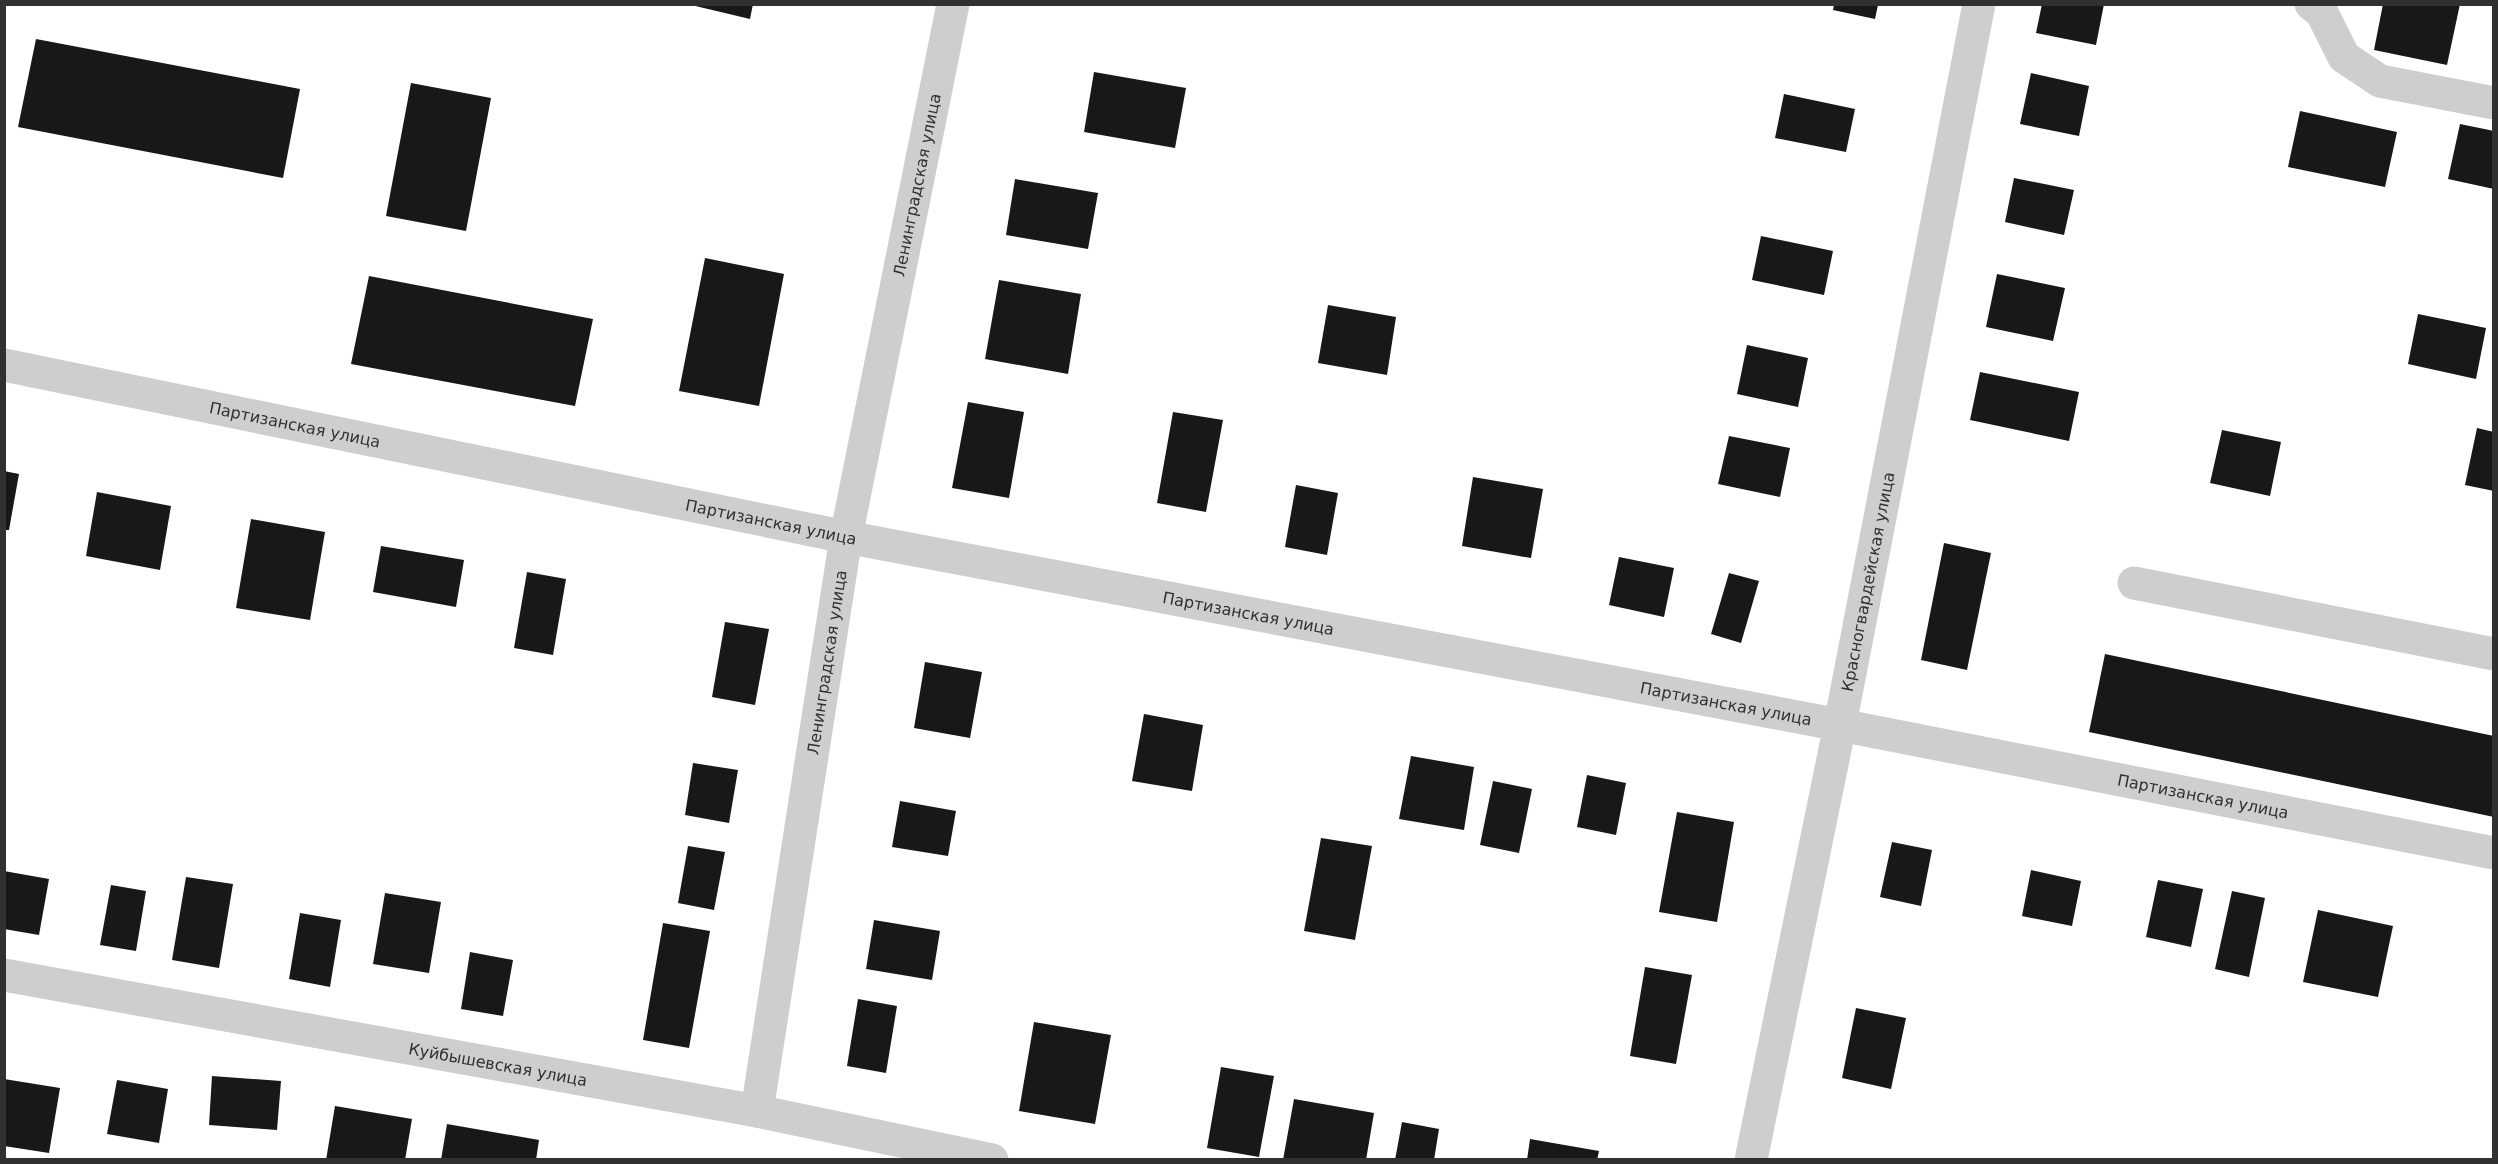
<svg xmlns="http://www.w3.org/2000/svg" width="2498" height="1164" font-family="'DejaVu Sans',sans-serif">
<rect width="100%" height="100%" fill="#fff"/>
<path fill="#181818" d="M687,4H753L750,19Z
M2042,4H2104L2096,45L2036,33Z
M2383,4H2460L2447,65L2374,50Z
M1834,5H1878L1875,19L1833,10Z
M36,39L300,89L283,178L18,127Z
M1094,72L1186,88L1175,148L1084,132Z
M2031,73L2089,86L2079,136L2020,124Z
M411,83L491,98L466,231L386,216Z
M1784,94L1855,109L1846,152L1775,138Z
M2300,111L2397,132L2385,187L2288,167Z
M2460,124L2494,131V189L2448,179Z
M2014,178L2074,190L2064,235L2005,222Z
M1015,179L1098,193L1088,249L1006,235Z
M1761,236L1833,251L1824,295L1752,280Z
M705,258L784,274L759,406L679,391Z
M1997,274L2065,288L2053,341L1986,327Z
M369,276L593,319L575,406L351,364Z
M999,280L1081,294L1068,374L985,359Z
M1328,305L1396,317L1387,375L1318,363Z
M2418,314L2486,328L2476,379L2408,364Z
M1747,345L1808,358L1798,407L1737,394Z
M1980,372L2079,392L2069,441L1970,420Z
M968,402L1024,412L1009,498L952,488Z
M1173,412L1223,420L1206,512L1157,503Z
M2477,428L2494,432V491L2465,485Z
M2222,430L2281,442L2270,496L2210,483Z
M1729,436L1790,448L1780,497L1718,484Z
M4,471L19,474L9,530H4Z
M1473,477L1543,489L1531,558L1462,546Z
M1296,485L1338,493L1327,555L1285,547Z
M97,492L171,506L160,570L86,556Z
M251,519L325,532L310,620L236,608Z
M1944,543L1991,553L1967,670L1921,660Z
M381,546L464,560L456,607L373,592Z
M1619,557L1674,568L1664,617L1609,605Z
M527,572L566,579L553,655L514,648Z
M1729,573L1759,581L1741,643L1711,634Z
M725,622L769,629L755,705L712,697Z
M2105,654L2494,736V817L2089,732Z
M925,662L982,672L970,738L914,728Z
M1144,714L1203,725L1192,791L1132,781Z
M1411,756L1474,767L1464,830L1399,819Z
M693,763L738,770L729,823L685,815Z
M1587,775L1626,783L1616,835L1577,827Z
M1493,781L1532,789L1519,853L1480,845Z
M900,801L956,811L948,856L892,847Z
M1677,812L1734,822L1717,922L1659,912Z
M1321,838L1372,846L1355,940L1304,931Z
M1892,842L1932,850L1921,906L1880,897Z
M688,846L725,852L714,910L678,903Z
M2031,870L2081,881L2072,926L2022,916Z
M4,871L49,879L39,935L4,929Z
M186,877L233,884L219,968L172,960Z
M2158,880L2203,889L2191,947L2146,937Z
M111,885L146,891L136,951L100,945Z
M2232,891L2265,898L2249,977L2215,969Z
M385,893L441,902L429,973L373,964Z
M2318,910L2393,926L2378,997L2303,982Z
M300,913L341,920L330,987L289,979Z
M874,920L940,931L932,980L866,969Z
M663,923L710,931L689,1048L643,1040Z
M470,952L513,960L503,1016L461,1009Z
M1645,967L1692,975L1676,1064L1630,1056Z
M858,999L897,1006L886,1073L847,1066Z
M1856,1008L1906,1018L1891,1089L1842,1078Z
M1034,1022L1111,1035L1095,1124L1019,1111Z
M1221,1067L1274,1076L1259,1157L1207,1148Z
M212,1076L281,1081L277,1130L209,1125Z
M4,1079L60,1088L49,1153L4,1146Z
M117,1080L168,1089L159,1143L107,1134Z
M1294,1099L1374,1113L1366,1160H1283Z
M335,1106L412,1119L405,1160H326Z
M1402,1122L1439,1129L1434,1160H1395Z
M447,1124L539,1140L536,1160H441Z
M1530,1139L1599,1151L1597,1160H1527Z"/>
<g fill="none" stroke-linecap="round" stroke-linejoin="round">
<g stroke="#cecece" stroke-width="33">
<path d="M2311,4L2322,13L2344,57L2380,81L2494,103"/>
<path id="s1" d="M4,365L846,537L1840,725L2494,853"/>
<path d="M2134,583L2494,654"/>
<path id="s2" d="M4,975L757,1111L992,1160"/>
<path id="s3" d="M757,1111L846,537L953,4"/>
<path id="s4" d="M1751,1160L1840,725L1979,4"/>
</g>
</g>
<g text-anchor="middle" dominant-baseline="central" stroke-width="6" stroke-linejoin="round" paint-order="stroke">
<g font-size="16" fill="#313131" stroke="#fff">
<text stroke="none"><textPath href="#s3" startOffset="940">Ленинградская улица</textPath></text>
<text stroke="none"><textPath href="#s1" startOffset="297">Партизанская улица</textPath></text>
<text stroke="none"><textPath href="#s1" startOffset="783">Партизанская улица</textPath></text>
<text stroke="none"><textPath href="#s4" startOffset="590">Красногвардейская улица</textPath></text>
<text stroke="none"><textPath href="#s1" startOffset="1269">Партизанская улица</textPath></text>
<text stroke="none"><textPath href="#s3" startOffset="454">Ленинградская улица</textPath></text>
<text stroke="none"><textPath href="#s1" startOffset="1755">Партизанская улица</textPath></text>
<text stroke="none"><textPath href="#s1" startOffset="2241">Партизанская улица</textPath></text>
<text stroke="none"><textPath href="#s2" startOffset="502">Куйбышевская улица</textPath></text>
</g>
</g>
<rect width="2498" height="1164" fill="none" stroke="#313131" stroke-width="12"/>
</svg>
